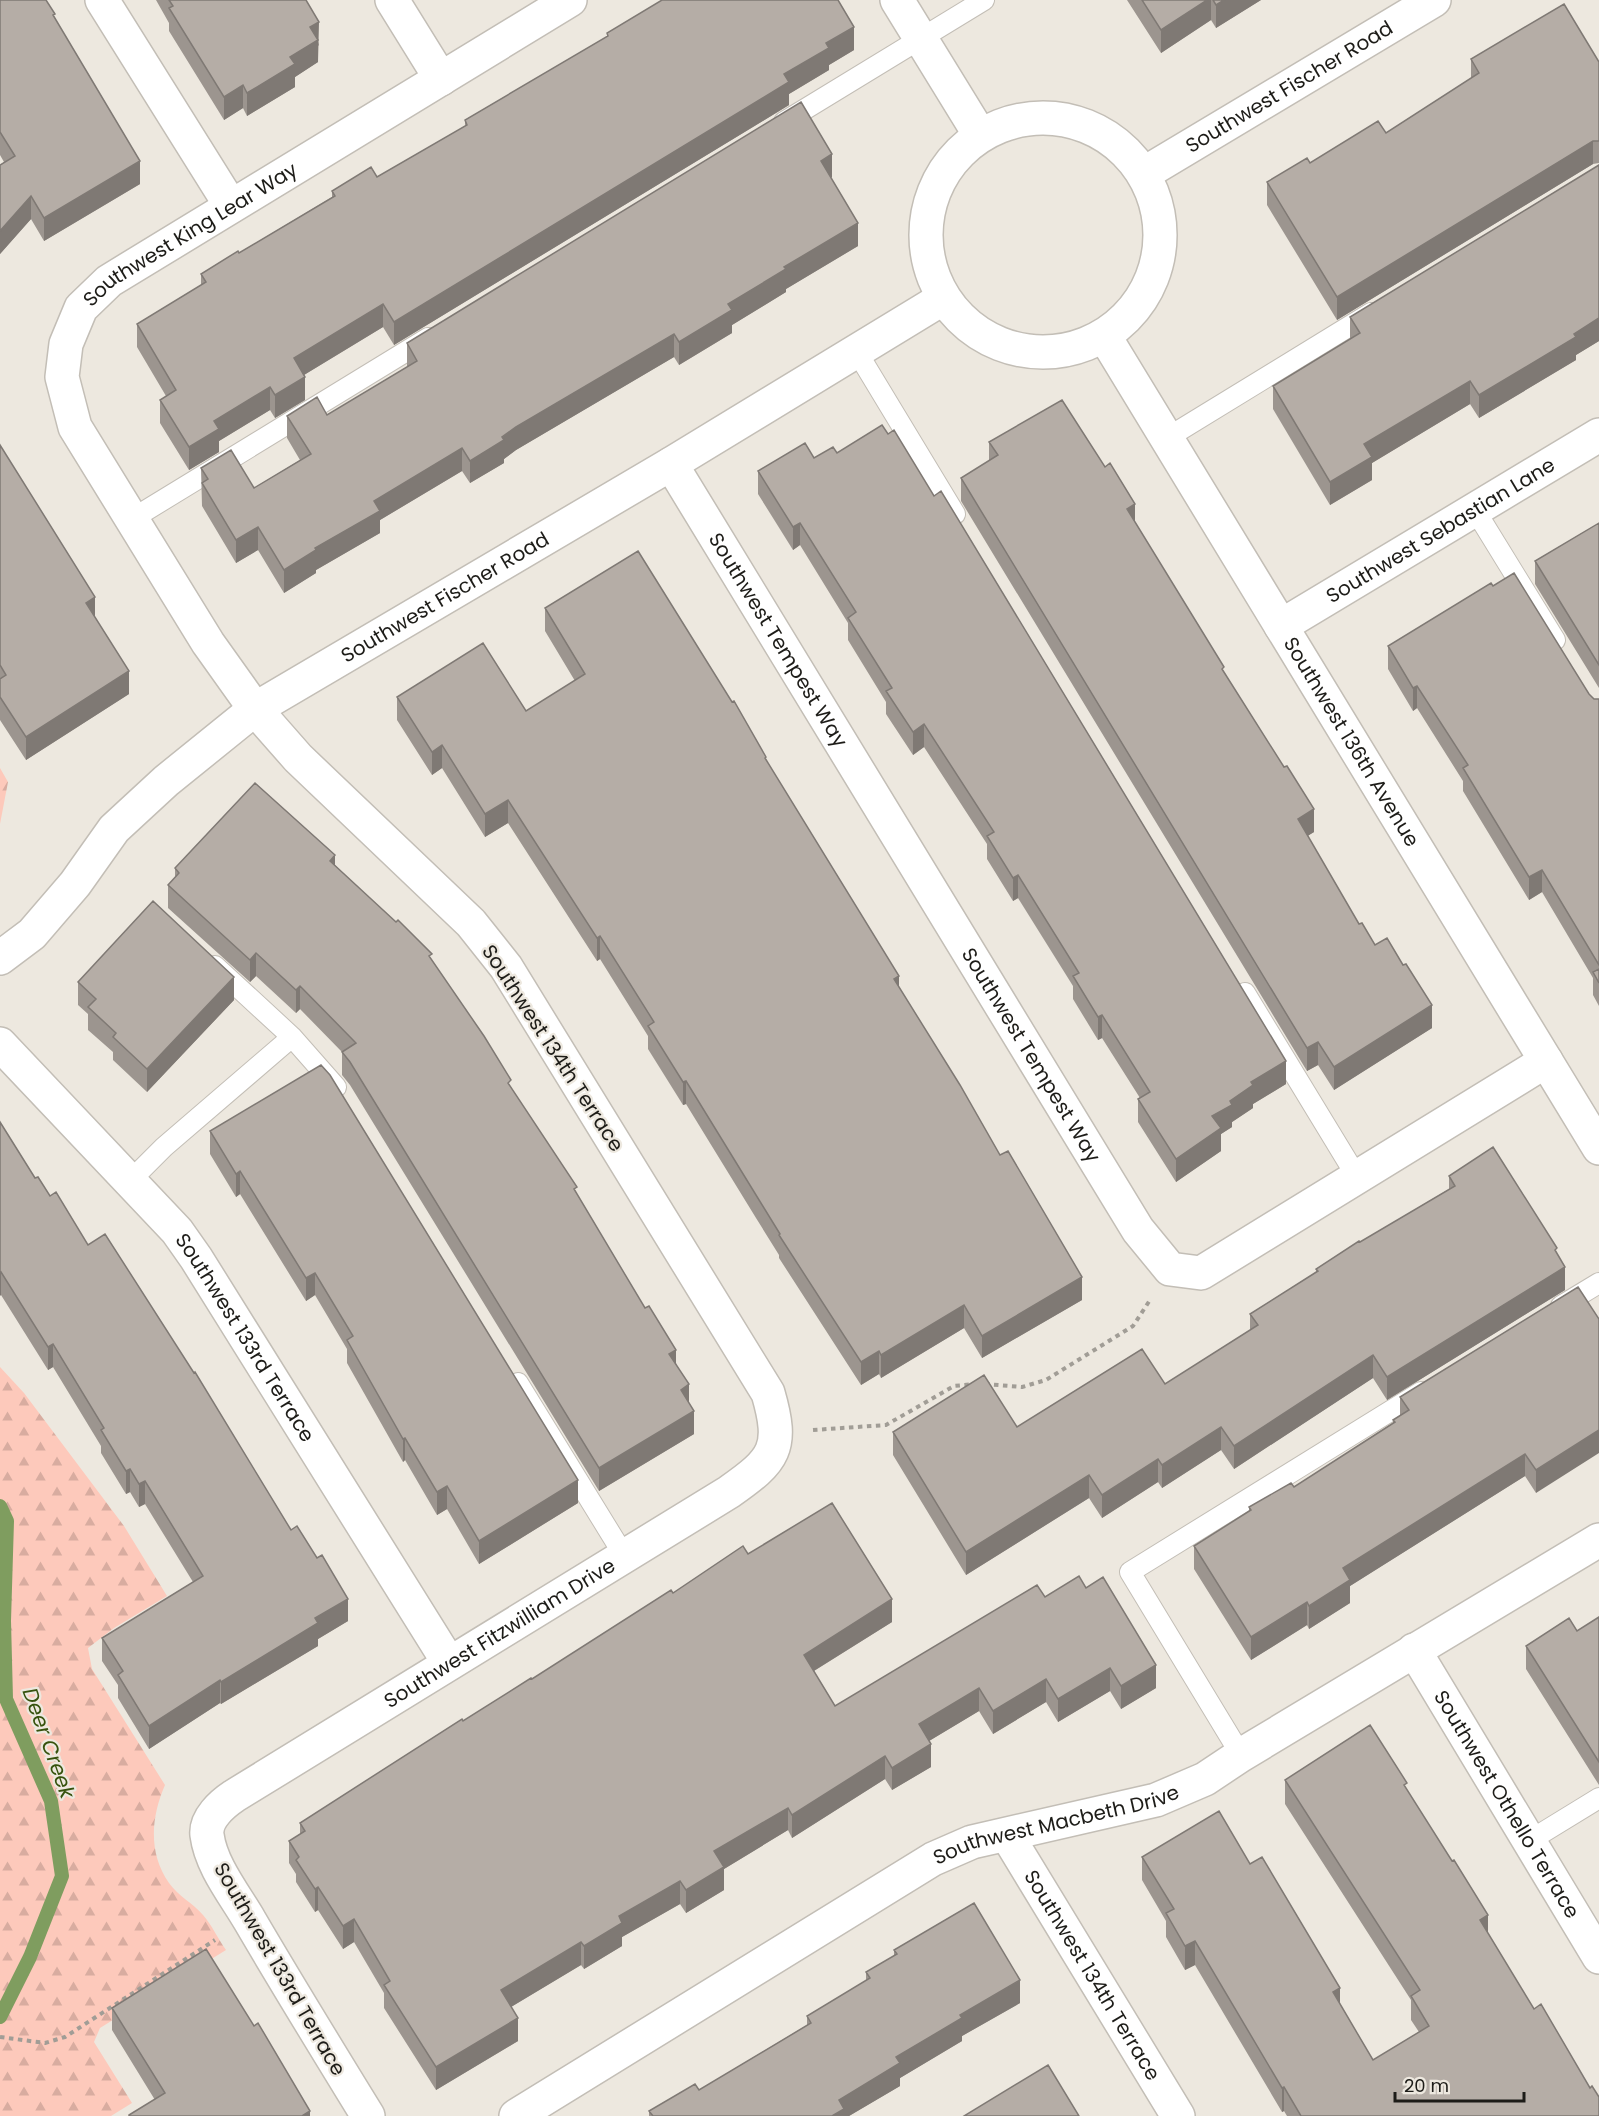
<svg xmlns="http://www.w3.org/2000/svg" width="1599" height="2116" font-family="Poppins,sans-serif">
<defs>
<pattern id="forest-firs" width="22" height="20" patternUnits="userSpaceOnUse" patternTransform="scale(1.5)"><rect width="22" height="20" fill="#fdc9bb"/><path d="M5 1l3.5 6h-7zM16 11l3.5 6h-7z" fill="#d8aca0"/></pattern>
</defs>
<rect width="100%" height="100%" fill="#ede8df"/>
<path fill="url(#forest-firs)" d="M0,768L8,782L0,824Z
M0,1367L24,1393L124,1526L167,1596L114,1628L88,1648L92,1669L165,1785C151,1817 148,1853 169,1883C178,1896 193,1903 203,1915C212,1925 218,1939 226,1950L100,2028L94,2042L132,2103L111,2116H0Z"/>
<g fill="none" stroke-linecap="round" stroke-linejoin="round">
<path stroke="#7f9d5f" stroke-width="14" d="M0,1506L7,1521L4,1621L6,1699L51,1801L62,1876L30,1957L0,2017"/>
<g stroke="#c3beb6" stroke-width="22">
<path id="service" d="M784,122L984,0
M857,352L955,514
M1167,438L1371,313
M1475,510L1555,640
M132,519L428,338
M215,966L292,1037L336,1087
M1245,993L1357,1177
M129,1182L164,1147L292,1037
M1561,1306L1599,1283
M518,1383L625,1557
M1241,1755L1130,1572L1421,1392
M1529,1841L1599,1798"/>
</g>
<g stroke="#c3beb6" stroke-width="36">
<g id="minor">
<path d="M102,0L231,206"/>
<path d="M392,0L441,79"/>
<path d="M897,0L980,135"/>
<circle cx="1043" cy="235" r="117"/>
<path id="s1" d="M1145,173L1434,0"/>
<path id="s2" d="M1105,337L1599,1148"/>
<path id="s3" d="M671,464L1138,1230L1170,1269L1201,1273L1546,1061"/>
<path id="s4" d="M1281,626L1599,435"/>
<path id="s5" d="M0,958L32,934L75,884L114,829L166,781L255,709L671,464L942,299"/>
<path id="s6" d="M0,1044L177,1231L196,1258L449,1663"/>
<path id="s7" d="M1414,1650L1599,1957"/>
<path id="s8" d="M1007,1835L1178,2116"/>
<path id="s9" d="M368,2116C328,2051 288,1986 250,1921C235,1895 211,1866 207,1835C205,1819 222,1804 234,1796L729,1492C775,1460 784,1448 768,1393L506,967L471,923L298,758L255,709L208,643L75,427L62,377L66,344L81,308L109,281L570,0"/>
<path id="s10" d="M516,2116L933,1859L972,1842L1156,1800L1205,1779L1241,1755L1599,1540"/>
</g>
</g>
<path stroke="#a19d96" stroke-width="4" stroke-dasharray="4.5 4.5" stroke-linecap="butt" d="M985,1384L1022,1387L1046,1380L1133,1326L1150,1300
M813,1430L886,1425L954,1386L974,1384
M0,2037L45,2043L65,2037L215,1940"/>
<use href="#service" stroke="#fff" stroke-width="20"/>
<use href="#minor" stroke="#fff" stroke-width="33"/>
</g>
<path fill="#9c958f" d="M0,0L55,18L140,184L44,241L31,219L0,254V165L4,162L0,155Z
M156,0H306L319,45L318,46V62L295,77V87L247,116L243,108L224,120L169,31V23Z
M1127,0H1261L1216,28L1211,20L1161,53Z
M607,33L854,50L829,65V70L789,94V105L394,345L383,327L304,375L305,400L275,418L270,410L219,441V452L189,470L160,423V400L166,396L137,347V324L201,285V274L239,253L332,197V191L377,177L465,126V120L607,37Z
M1471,59L1599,62V163L1593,164L1337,320L1267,205V182L1310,163L1386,133L1471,78Z
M1599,165V341L1576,355V360L1479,418L1470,404L1372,463V480L1330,505L1273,409V386L1350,339V317Z
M832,177L831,178L858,246L786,289V292L732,325V333L679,365L674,357L516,450L504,459V463L470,483L462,471L380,520V533L316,570V573L284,593L258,550L236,563L202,506L201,468L254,488L300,460L287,438V416L327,415L407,367V343Z
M989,442L1135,522L1224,672L1314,832L1307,836L1359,924L1375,945L1432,1028L1334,1090L1318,1065L1307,1071L961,501V478L989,461Z
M0,445L95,617L129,694L26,760L0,720Z
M814,458L1286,1084L1253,1104V1108L1232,1122V1127L1221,1134V1151L1176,1182L1138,1122V1099L1140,1098L1102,1038L1098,1040L1073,999V986L1018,898L1013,901L987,859V844L924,747L913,755L886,714V702L848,640V623L800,545L793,550L758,494V471Z
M1599,523V688L1535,584V561Z
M1493,586L1589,694L1594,699H1599V1006L1593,995V978L1542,892L1529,900L1463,791V781L1417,708L1413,711L1388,669V646Z
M545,608L766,761L1082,1300L982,1358L964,1328L881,1378L879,1374L861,1385L779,1258V1255L756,1218L686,1104L683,1105L648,1049V1036L600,959L597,961L508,823L485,837L442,768L432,775L397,720V697L526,711L575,681L545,631Z
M335,865L432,960L577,1194L676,1363L689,1404L694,1434L599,1491L350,1085L342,1075V1052L300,1009L296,1013L256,976L250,982L168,908V885L175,878V868Z
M78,982L234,1000L147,1092L113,1060V1052L88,1030V1014L78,1005Z
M0,1122L35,1178L50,1196L88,1245L291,1530L348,1621L318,1639V1646L221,1704L220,1703L149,1749L118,1698V1685L102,1661V1638L193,1582L145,1504L139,1507L130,1492L126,1494L101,1453V1446L53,1367L48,1370L1,1295Z
M210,1131L578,1503L479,1564L447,1509L437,1515L405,1460L403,1462L347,1363V1349L315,1295L306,1301L240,1194L236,1197L210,1154Z
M1449,1176L1557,1254L1565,1290L1387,1400L1373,1378L1234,1469L1221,1450L1162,1488L1158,1482L1102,1518L1089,1498L966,1575L893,1455V1432L1017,1427L1165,1384L1250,1330V1314L1316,1272V1269L1449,1189Z
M1578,1287L1536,1493L1525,1476L1350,1586V1603L1309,1629L1307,1625L1251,1660L1194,1569V1546L1249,1511V1507L1294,1487L1393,1423V1420L1400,1416V1397Z
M748,1554L892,1622L814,1671L835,1706L1045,1597L1086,1588L1156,1688L1121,1709L1110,1691L1058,1722L1046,1702L993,1734L979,1711L929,1741L931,1767L892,1790L885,1779L792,1838L788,1830L724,1869V1890L686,1913L680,1904L622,1937V1946L584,1969L581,1965L511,2007L518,2041L436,2090L384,2008V1993L354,1942L343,1949L318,1910L315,1912L296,1882V1874L289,1863V1841L300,1834V1823L463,1721L673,1593Z
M1599,1617V1785L1526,1669V1646L1577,1631Z
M1285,1780L1407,1790L1488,1934L1599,2116H1287L1284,2111L1282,2112L1195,1965L1185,1970L1166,1937V1921L1142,1880V1857L1250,1864L1340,2004L1373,2060L1419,2032L1411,2020V2000L1285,1804Z
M894,1950L1020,2003L962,2036V2041L900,2078V2086L849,2116H649V2111L699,2090L807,2025V2016L866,1981V1972L894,1956Z
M112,2008L310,2116L155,2100L112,2030Z"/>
<path fill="#7f7974" d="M1207,0H1211V20L1161,53V30Z
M1224,0H1261L1216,28V5Z
M319,22L318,62L295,77V87L247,116V93L290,57L310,27Z
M854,27V50L829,65V70L789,94V105L394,345V322L784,74L826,43Z
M243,85V108L224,120V97Z
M1593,141V164L1337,320V297Z
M832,154V177L821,184V161Z
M140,161V184L44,241V218Z
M31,196V219L0,254V231Z
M858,223V246L786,289V292L732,325V333L679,365V342L728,304L784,267Z
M383,304V327L294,381V358Z
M1599,318V341L1576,355V360L1479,418V395Z
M674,334V357L516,450L504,459V463L470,483V461L516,427Z
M305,377V400L275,418V395Z
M1470,381V404L1372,463V480L1330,505V482L1364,444Z
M270,387V410L219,441V452L189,470V447L214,421Z
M462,448V471L380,520V533L316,570V573L284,593V570L315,548L374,501Z
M1135,504V527L1127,509Z
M800,523V545L793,550V527Z
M258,527V550L236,563V540Z
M95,597V620L86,603Z
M129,671V694L26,760V737Z
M1417,686V708L1413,711V688Z
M924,724V747L913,755V732Z
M442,745V768L432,775V752Z
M508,800V823L485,837V814Z
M1314,809V832L1298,842V819Z
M335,855V878L330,861Z
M1542,870V892L1529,900V877Z
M1018,875V898L1013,901V878Z
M600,936V959L597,961V938Z
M256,953V976L250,982V960Z
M899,976V999L894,979Z
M234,977V1000L147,1092V1069Z
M300,986V1009L296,1013V990Z
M1432,1005V1028L1334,1090V1067Z
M1102,1015V1038L1098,1040V1017Z
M1318,1042V1065L1307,1071V1048Z
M1286,1061V1084L1253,1104V1108L1232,1122V1127L1221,1134V1151L1176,1182V1159L1212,1116L1251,1082Z
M686,1081V1104L683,1105V1082Z
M240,1171V1194L236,1197V1174Z
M1565,1267V1290L1387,1400V1377Z
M1,1272V1295L0,1296V1273Z
M315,1273V1295L306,1301V1278Z
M1082,1277V1300L982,1358V1336Z
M964,1305V1328L881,1378V1355Z
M53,1344V1367L48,1370V1347Z
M676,1350V1372L669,1354Z
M879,1351V1374L861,1385V1362Z
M1373,1355V1378L1234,1469V1446Z
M689,1384V1407L681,1390Z
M694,1411V1434L599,1491V1468Z
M1221,1427V1450L1162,1488V1465Z
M1599,1430V1453L1536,1493V1470Z
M405,1438V1460L403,1462V1439Z
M1525,1454V1476L1350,1586V1603L1309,1629V1606L1343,1568Z
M1158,1459V1482L1102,1518V1495Z
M130,1469V1492L126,1494V1471Z
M1089,1475V1498L966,1575V1552Z
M578,1480V1503L479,1564V1541Z
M145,1481V1504L139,1507V1484Z
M447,1486V1509L437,1515V1492Z
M348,1599V1621L318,1639V1646L221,1704V1682L315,1618Z
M892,1599V1622L804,1677V1655Z
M1307,1602V1625L1251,1660V1637Z
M1156,1665V1688L1121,1709V1686Z
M1110,1668V1691L1058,1722V1699Z
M1046,1679V1702L993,1734V1711Z
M220,1680V1703L149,1749V1726Z
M979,1688V1711L919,1747V1724Z
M931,1744V1767L892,1790V1768Z
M885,1756V1779L792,1838V1815Z
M788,1808V1830L724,1869V1890L686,1913V1890L714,1851Z
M680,1881V1904L622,1937V1946L584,1969V1946L619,1916Z
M318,1887V1910L315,1912V1889Z
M1488,1915V1939L1480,1920Z
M354,1919V1942L343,1949V1926Z
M1195,1941V1965L1185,1970V1946Z
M581,1942V1965L501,2013V1990Z
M1020,1980V2003L962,2036V2041L900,2078V2086L849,2116H832L839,2100L896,2057L960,2015Z
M1340,1988V2012L1333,1992Z
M518,2018V2041L436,2090V2067Z
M1284,2087V2111L1282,2112V2088Z
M310,2111V2116H302Z"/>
<path fill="#b5ada6" stroke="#7f7974" stroke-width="1.5" d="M0,0H46L55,14L53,15L140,161L44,218L31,196L0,231V165L15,156L0,132Z
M169,0H306L319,22L310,27L318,40L290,57L295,64L247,93L243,85L224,97L169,8L173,6Z
M662,0H838L854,27L826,43L829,48L784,74L789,82L394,322L383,304L294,358L305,377L275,395L270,387L214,421L219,429L189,447L160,400L176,390L137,324L206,282L201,274L238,251L239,253L335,196L332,191L371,167L377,177L467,125L465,120L608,36L607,33Z
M1142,0H1207L1161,30Z
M1213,0H1224L1216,5Z
M1564,4L1599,62V141H1593L1337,297L1267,182L1307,158L1310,163L1378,121L1386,133L1479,73L1471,59Z
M801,102L832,154L821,161L858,223L784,267L786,269L728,304L732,310L679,342L674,334L516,427L502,437L504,440L470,461L462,448L374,501L380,511L315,548L316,550L284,570L258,527L236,540L202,483L208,479L201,468L231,450L254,488L311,454L287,416L317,397L327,415L417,361L407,343Z
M1599,165V318L1574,334L1576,337L1479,395L1470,381L1364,444L1372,457L1330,482L1273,386L1360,333L1350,317Z
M1062,400L1105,467L1110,463L1135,504L1127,509L1224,667L1222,669L1284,767L1287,766L1314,809L1298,819L1359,924L1362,923L1375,945L1387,938L1403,965L1406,964L1432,1005L1334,1067L1318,1042L1307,1048L961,478L998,455L989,442Z
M882,425L888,434L894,430L934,496L941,491L1286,1061L1251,1082L1253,1085L1230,1101L1232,1105L1212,1116L1221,1128L1176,1159L1138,1099L1150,1092L1102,1015L1098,1017L1073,976L1079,973L1018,875L1013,878L987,836L994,832L924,724L913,732L886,691L892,688L848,618L856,612L800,523L793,527L758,471L805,443L814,458L833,447L837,453Z
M0,445L95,597L86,603L129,671L26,737L0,697V679L6,675L0,665Z
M1599,523V665L1535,561Z
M638,551L732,702L734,701L766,757L765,758L899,976L894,979L960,1085L1000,1155L1008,1151L1082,1277L982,1336L964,1305L881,1355L879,1351L861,1362L779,1235L780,1234L756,1195L686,1081L683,1082L648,1026L654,1022L600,936L597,938L508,800L485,814L442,745L432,752L397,697L483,643L526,711L585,674L545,608Z
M1514,573L1589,694L1594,699H1599V965L1542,870L1529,877L1463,768L1468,765L1417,686L1413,688L1388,646L1491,583L1493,586Z
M255,783L335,855L330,861L396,922L398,920L432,954L429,956L484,1036L511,1080L508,1083L577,1187L574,1189L645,1308L649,1306L676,1350L669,1354L689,1384L681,1390L694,1411L599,1468L350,1062L342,1052L356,1043L300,986L296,990L256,953L250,960L168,885L179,873L175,868Z
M153,901L234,977L147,1069L113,1037L116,1033L88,1007L96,999L78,982Z
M1599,969V983L1593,972Z
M321,1065L330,1075L578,1480L479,1541L447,1486L437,1492L405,1438L403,1439L347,1340L353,1336L315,1273L306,1278L240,1171L236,1174L210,1131Z
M0,1122L35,1178L38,1177L50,1196L56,1192L88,1245L105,1234L194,1373L195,1372L291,1530L297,1526L317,1558L322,1555L348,1599L315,1618L318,1623L221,1682L220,1680L149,1726L118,1675L123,1671L102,1638L203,1576L145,1481L139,1484L130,1469L126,1471L101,1430L104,1428L53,1344L48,1347L1,1272L0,1273Z
M1493,1147L1557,1248L1555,1250L1565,1267L1387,1377L1373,1355L1234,1446L1221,1427L1162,1465L1158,1459L1102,1495L1089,1475L966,1552L893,1432L984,1375L1017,1427L1142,1349L1165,1384L1258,1325L1250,1314L1318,1271L1316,1269L1359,1241L1360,1242L1455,1186L1449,1176Z
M1578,1287L1599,1319V1430L1536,1470L1525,1454L1343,1568L1350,1580L1309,1606L1307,1602L1251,1637L1194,1546L1251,1510L1249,1507L1291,1483L1294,1487L1395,1422L1393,1420L1409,1410L1400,1397Z
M832,1503L892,1599L804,1655L835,1706L1037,1585L1045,1597L1079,1576L1086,1588L1103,1577L1156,1665L1121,1686L1110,1668L1058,1699L1046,1679L993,1711L979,1688L919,1724L931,1744L892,1768L885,1756L792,1815L788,1808L714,1851L724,1867L686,1890L680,1881L619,1916L622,1923L584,1946L581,1942L501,1990L518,2018L436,2067L384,1985L390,1981L354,1919L343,1926L318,1887L315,1889L296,1860L299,1857L289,1841L305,1831L300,1823L462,1719L463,1721L531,1678L532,1679L671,1590L673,1593L743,1546L748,1554Z
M1599,1617V1762L1526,1646L1569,1618L1577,1631Z
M1370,1725L1407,1783L1404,1785L1452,1861L1454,1860L1488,1915L1480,1920L1534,2009L1541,2004L1590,2088L1592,2086L1599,2097V2116H1301L1284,2087L1282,2088L1195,1941L1185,1946L1166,1913L1174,1909L1142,1857L1219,1811L1250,1864L1262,1857L1340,1988L1333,1992L1373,2060L1429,2026L1411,1996L1420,1990L1285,1780Z
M974,1903L1020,1980L960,2015L962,2018L896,2057L900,2063L839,2100L844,2109L832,2116H653L649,2111L695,2084L699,2090L811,2023L807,2016L870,1978L866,1972L897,1954L894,1950Z
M206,1949L254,2026L258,2023L310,2111L302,2116H129V2115L165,2093L112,2008Z
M1048,2065L1079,2116H964Z"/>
<g text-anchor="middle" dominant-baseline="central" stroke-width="4.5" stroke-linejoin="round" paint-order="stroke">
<g font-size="20" fill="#1d1c18" stroke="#ede8df">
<text stroke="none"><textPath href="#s1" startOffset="168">Southwest Fischer Road</textPath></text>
<text stroke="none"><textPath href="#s9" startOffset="2526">Southwest King Lear Way</textPath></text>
<text stroke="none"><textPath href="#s4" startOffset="186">Southwest Sebastian Lane</textPath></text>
<text stroke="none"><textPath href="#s5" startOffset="579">Southwest Fischer Road</textPath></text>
<text stroke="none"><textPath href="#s3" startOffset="206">Southwest Tempest Way</textPath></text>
<text stroke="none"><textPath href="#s2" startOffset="474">Southwest 136th Avenue</textPath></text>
<text transform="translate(553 1048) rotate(57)">Southwest 134th Terrace</text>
<text stroke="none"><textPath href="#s3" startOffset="692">Southwest Tempest Way</textPath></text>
<text stroke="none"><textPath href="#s6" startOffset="384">Southwest 133rd Terrace</textPath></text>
<text stroke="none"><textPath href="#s9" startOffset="686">Southwest Fitzwilliam Drive</textPath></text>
<text stroke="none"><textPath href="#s7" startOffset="180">Southwest Othello Terrace</textPath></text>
<text stroke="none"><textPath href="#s10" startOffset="618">Southwest Macbeth Drive</textPath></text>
<text transform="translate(280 1969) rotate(60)">Southwest 133rd Terrace</text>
<text stroke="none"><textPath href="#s8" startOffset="164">Southwest 134th Terrace</textPath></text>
</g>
<g font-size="21" font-style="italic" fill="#36520d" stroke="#ede8df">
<text transform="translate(49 1743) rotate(70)">Deer Creek</text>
</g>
</g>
<path d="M1395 2092v9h129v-9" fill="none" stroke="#1d1c18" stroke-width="3"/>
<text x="1404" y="2092" font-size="18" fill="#1d1c18" stroke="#ede8df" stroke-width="4.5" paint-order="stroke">20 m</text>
</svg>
